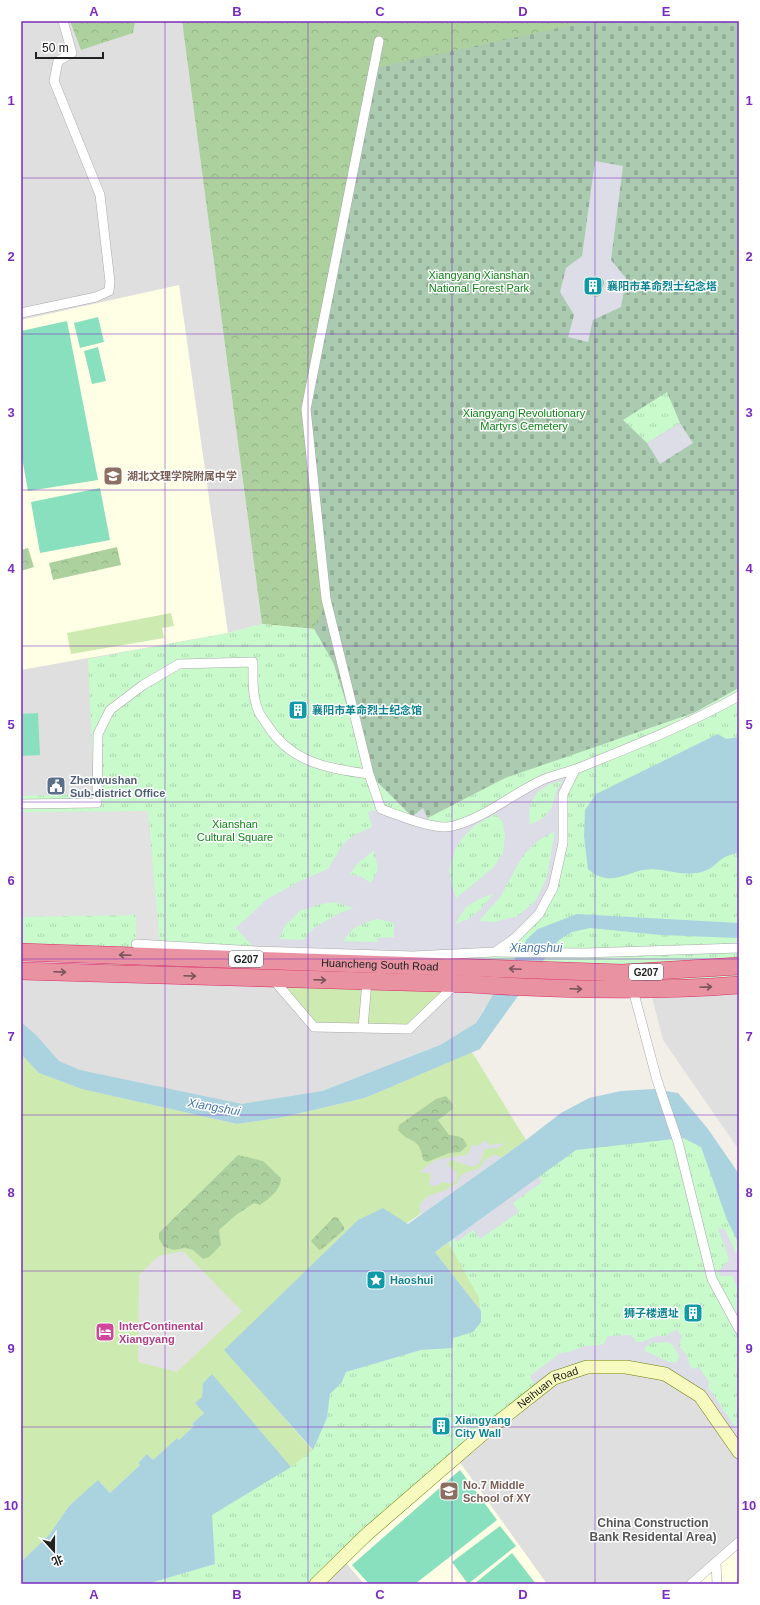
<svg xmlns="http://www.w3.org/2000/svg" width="760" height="1605" font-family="Arial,'Noto Sans SC',sans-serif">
<defs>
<pattern id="forest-crowns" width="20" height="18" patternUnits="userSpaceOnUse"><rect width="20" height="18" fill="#add19e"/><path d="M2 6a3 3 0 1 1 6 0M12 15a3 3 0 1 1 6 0" fill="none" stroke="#95b388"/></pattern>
<pattern id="cemetery-stones" width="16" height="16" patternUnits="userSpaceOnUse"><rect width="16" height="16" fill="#aacbaf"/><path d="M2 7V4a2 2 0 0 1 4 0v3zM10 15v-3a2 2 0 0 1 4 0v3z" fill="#92ae96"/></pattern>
<pattern id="park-tufts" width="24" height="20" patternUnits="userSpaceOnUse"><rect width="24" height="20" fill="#c8facc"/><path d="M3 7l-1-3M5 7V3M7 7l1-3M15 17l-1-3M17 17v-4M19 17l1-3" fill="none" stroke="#acd6af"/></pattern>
</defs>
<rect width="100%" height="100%" fill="#f2efe9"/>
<path fill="#e0dfdf" d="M21,21H182L262,624L228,633L531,977L484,1008L476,1023L440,1045L322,1091L319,1110L21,1097Z
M739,985V1150L663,1040L650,989Z
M587,1367L665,1374L700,1396L739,1452V1584H322L554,1378Z"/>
<path fill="#ffffe5" d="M179,285L228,633L21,670V320Z
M456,1457L547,1584H364L342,1558Z
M739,1542V1584H691Z"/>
<path fill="#cdebb0" d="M171,613L174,626L162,628L164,638L71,654L67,633Z
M273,978L457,983L409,1029L314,1027Z
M472,1052L526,1140L225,1350L312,1450L481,1311L435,1252L576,1149L683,1138L739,1244L703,1289L215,1564L203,1383L202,1397L204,1413L192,1424L194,1426L179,1440L177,1438L153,1460L147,1454L138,1463L140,1465L110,1493L101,1483L69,1506L49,1535L21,1562V1054L39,1073L82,1089L237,1124L279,1118L365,1098Z"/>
<path fill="url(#forest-crowns)" d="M70,21H135L133,33L81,50Z
M182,21H739V688L418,823L314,629L262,624Z
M117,547L121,565L53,580L49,563Z
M28,548L34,567L21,571V550Z
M446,1096L452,1103L453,1109L438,1120L449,1135C458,1136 464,1136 467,1146L460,1152L449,1153L427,1162L423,1160C420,1136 409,1144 398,1130L399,1125L436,1099Z
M238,1155L263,1161L281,1178C281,1190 270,1198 260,1205L254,1203L236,1215L219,1230L221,1245L209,1257L203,1259L193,1250L185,1248L174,1250L164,1247L159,1239V1233Z
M334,1217L338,1218L344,1227V1230L322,1249L319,1250L311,1241Z"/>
<path fill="url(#cemetery-stones)" d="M591,21H739V688L694,713L505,778L418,823L369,774L314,629L326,599L306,409L374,68Z"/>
<path fill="url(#park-tufts)" d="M667,392L680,423L647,443L623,420Z
M262,624L314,629L333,662L369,774L418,823L505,778L694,713L739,688V985L96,973L97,958L21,953V796L94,794L88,659L228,633Z
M683,1138L701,1147L727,1220L739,1244V1452L700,1396L665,1374L626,1367L554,1378L322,1584H147L215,1564L212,1515L291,1467L313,1450L327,1418L330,1394L342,1382L346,1372L421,1350L451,1348L453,1338L473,1332L481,1322L479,1298L448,1242L576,1149Z"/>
<path fill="#88e0be" d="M98,317L104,342L80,348L74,323Z
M67,321L98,480L28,491L21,452V331Z
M98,347L106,381L92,384L84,351Z
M100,488L110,540L40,553L31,502Z
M38,713L40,755L21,756V714Z
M460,1470L497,1520L415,1584H369L352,1565Z
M500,1526L516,1546L468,1584L452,1562Z
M512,1553L536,1584H474Z"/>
<path fill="#e2e2e2" d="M148,811L160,946L136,944V915L21,917V812Z
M183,1251L242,1311L177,1372L138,1362L139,1275L158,1256Z"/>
<path fill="#dddde8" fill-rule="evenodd" d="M595,161L623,166L611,260L626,278L621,307L593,320L588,342L568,337L574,315L560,292L566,268L582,256ZM589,276L601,277L604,281L602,294L597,297L586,295L584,291L586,278Z
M680,423L693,443L660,464L647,443Z
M575,770L563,794V819L553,888L539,914L494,952L257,951L236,928L267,899L302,880L328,869L342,845L353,836L372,827L368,812L381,809L409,819L423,808L430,824L452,826L513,794ZM562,781L556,792L553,805L545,817L530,825L529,812L532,801L538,792L550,784ZM496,814L503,823L505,837L503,852L493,868L456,898L451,884L449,870L455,849L466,834L477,824ZM555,831L547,877L536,900L518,916L495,922L479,921L501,896L522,857L536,842ZM374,850L378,870L371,883L362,877L350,874L357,864ZM493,894L480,910L466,920L455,924L466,907L479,899ZM333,902L354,908L337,914L314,928L303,940L279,939L285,926L300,911L318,905ZM378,919L394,923V937L377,938V942L343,941L354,928L367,922Z
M484,1140L490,1145L505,1143L498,1148L485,1149L480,1163L472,1167L452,1160L449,1161L447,1165L456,1172L457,1176L456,1181L450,1184L442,1182L437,1186H431L429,1183L431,1176L430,1173L419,1172L435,1160L466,1155L469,1153L471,1146L480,1145Z
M496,1155L502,1157L422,1214L420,1212V1204L428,1196L445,1190L456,1184L462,1174L479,1168L485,1160L491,1156Z
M539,1176L542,1182L513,1203L519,1212L480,1239L473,1230L457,1242L454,1238Z
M724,1228L739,1259V1291L732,1276H720L718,1271L729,1260L718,1229Z
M678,1330L680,1335L683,1334L679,1346L687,1355L690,1366L693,1369L699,1367L709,1382L708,1387L739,1432V1452L700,1396L665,1374L587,1367L538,1391L530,1376L560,1353L569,1352L585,1346L601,1345L605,1342L608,1336L632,1335L636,1342H642L656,1336H666L671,1332ZM667,1342L672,1344L677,1352L679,1356L677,1362H669L645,1351L644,1348L652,1343Z"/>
<path fill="#aad3df" d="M718,734L726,739L739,737V852C734,854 729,855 725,857C718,861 714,867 707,870C688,878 671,870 652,869C628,869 612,890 588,869L584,836L585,810L596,794Z
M577,914L739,923V938L661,935L590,928L572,932L559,940L553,947L480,1049L365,1098L279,1118L237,1124L82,1089L39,1073L21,1054V1022L36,1035L59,1061L80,1070L242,1104L322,1091L440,1045L476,1023L527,939L538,929Z
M654,1089L678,1093L708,1129L739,1174V1244L727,1220L701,1147L683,1138L576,1150L435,1252L481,1311V1322L473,1332L453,1338L452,1348L421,1350L346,1372L342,1382L330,1394L327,1418L313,1450L224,1350L358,1220L383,1208L408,1224L526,1140L561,1113L589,1098L621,1091Z
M212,1374L291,1467L212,1515L215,1564L147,1584H21V1562L49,1535L69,1506L98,1480L110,1493L140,1465L138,1463L147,1454L153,1460L177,1438L179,1440L194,1426L192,1424L204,1413L195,1403L202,1397L203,1383Z"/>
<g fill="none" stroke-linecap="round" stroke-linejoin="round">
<g stroke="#a9a9a9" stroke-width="10">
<path id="street" d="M21,313L96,297L109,291L110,282L100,195L54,81L58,61L72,53L63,21
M369,774L326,599L306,409L379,41
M21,804L97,803L98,734L110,710L143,685L179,664L253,662C253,678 252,695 258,710C260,716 265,721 268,726C291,762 328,769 369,774L381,809C398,815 435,831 453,826C485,818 512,794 542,780C553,775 565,773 576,769C631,747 687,725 739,696
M136,944L257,951L413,956L494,952
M495,952L584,953L739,948
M495,952L515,938L539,914L553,888L563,843V794L575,770
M273,979L314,1027L409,1029L456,984
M633,990L657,1080L678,1142L712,1279L739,1329
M363,1028L367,981
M716,1562L717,1584
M691,1584L739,1542"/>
</g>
<g stroke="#707d05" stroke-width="14">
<g id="secondary">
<path id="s1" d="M316,1584L366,1535L484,1433L554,1378L587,1367H626L665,1374L700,1396L739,1452"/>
</g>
</g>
<g stroke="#dc2a67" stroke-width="18">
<g id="highway">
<path id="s2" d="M21,952L622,973L739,966"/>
<path d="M21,971L470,984C560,990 649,992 739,985"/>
</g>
</g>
<use href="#street" stroke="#fff" stroke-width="9"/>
<use href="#secondary" stroke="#f7fabf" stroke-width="13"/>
<use href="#highway" stroke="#e892a2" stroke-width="17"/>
</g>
<defs><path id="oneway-shaft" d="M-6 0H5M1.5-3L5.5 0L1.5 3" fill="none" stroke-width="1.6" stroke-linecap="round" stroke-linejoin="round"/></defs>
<g stroke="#7b545c">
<use href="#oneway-shaft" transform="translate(125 955) rotate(-178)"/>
<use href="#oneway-shaft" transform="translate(515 969) rotate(-177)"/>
<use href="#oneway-shaft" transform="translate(60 972) rotate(2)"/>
<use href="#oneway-shaft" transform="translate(190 976) rotate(2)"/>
<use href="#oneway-shaft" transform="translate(320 980) rotate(2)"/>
<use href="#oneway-shaft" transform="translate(706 987) rotate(-2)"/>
<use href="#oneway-shaft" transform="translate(576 989) rotate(2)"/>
</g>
<path fill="none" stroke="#7b2cbf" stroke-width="1" stroke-opacity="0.55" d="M165,21V1584M308,21V1584M452,21V1584M595,21V1584M21,178H739M21,334H739M21,490H739M21,646H739M21,802H739M21,959H739M21,1115H739M21,1271H739M21,1427H739"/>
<defs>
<g id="building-square" transform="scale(1)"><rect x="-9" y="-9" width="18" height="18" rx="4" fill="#0f9aa8" stroke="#fff"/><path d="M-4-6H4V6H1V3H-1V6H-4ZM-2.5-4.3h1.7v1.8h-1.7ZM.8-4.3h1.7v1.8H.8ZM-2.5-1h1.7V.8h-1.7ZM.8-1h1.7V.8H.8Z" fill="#fff"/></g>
<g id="school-square" transform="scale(1)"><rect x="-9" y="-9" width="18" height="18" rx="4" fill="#8d6e63" stroke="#fff"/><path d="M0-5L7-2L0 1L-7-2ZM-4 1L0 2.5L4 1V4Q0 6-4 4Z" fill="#fff"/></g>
<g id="civic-square" transform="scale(1)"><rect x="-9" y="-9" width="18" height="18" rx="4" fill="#5c6f8a" stroke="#fff"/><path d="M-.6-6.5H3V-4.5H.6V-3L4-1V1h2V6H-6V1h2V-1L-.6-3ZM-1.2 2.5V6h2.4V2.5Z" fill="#fff"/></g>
<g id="sight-square" transform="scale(1)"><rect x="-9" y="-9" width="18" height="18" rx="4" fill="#0f9aa8" stroke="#fff"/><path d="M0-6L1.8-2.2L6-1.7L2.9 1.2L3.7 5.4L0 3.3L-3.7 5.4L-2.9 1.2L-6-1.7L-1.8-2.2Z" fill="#fff"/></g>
<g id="hotel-square" transform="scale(1)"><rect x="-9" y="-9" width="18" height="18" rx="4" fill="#d1479c" stroke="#fff"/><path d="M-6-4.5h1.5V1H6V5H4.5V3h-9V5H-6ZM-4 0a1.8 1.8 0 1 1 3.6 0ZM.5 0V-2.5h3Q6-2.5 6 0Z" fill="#fff"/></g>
</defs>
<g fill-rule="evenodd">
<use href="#building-square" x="593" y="286"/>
<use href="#school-square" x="113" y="476"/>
<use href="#building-square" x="298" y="710"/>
<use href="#civic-square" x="56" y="786"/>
<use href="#sight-square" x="376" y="1280"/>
<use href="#building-square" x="693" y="1313"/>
<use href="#hotel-square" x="105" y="1332"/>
<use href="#building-square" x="441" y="1426"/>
<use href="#school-square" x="449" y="1491"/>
</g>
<g text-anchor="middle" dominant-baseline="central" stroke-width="3" stroke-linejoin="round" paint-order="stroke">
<g fill="#fff" stroke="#646464" stroke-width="1">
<rect x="229" y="951" width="34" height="16" rx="3"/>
<rect x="629" y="964" width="34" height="16" rx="3"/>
</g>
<g font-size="10" font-weight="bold" fill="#222">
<text x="246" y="959">G207</text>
<text x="646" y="972">G207</text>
</g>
<g font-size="11" fill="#0c8416" stroke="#fff">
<text x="479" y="275">Xiangyang Xianshan<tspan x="479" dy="13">National Forest Park</tspan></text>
<text x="524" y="413">Xiangyang Revolutionary<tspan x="524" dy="13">Martyrs Cemetery</tspan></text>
<text x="235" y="824">Xianshan<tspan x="235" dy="13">Cultural Square</tspan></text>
</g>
<g font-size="11" font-weight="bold" fill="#0d838f" stroke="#fff" text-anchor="start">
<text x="607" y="286">襄阳市革命烈士纪念塔</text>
<text x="312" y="710">襄阳市革命烈士纪念馆</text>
<text x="390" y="1280">Haoshui</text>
<text x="679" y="1313" text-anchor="end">狮子楼遗址</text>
<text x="455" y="1420">Xiangyang<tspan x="455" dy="13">City Wall</tspan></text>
</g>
<g font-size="11" font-weight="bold" fill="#785e54" stroke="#fff" text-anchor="start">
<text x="127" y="476">湖北文理学院附属中学</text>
<text x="463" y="1485">No.7 Middle<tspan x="463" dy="13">School of XY</tspan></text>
</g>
<g font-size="11" font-weight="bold" fill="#4e5e75" stroke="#fff" text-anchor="start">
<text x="70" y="780">Zhenwushan<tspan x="70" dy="13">Sub-district Office</tspan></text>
</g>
<g font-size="11" fill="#222" stroke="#fff">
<text stroke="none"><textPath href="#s2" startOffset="359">Huancheng South Road</textPath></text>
<text stroke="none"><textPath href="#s1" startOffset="305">Neihuan Road</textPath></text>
</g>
<g font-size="11" font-weight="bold" fill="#b23c85" stroke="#fff" text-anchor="start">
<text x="119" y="1326">InterContinental<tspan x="119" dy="13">Xiangyang</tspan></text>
</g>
<g font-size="12" font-style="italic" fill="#4a7aab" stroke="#fff">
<text x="536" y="948">Xiangshui</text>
<text transform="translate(214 1107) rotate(10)">Xiangshui</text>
</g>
<g font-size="12" font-weight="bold" fill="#555" stroke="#fff">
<text x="653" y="1523">China Construction<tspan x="653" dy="14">Bank Residental Area)</tspan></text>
</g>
</g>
<rect width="760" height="1605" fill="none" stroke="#ffffff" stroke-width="44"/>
<g transform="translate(54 1551) rotate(159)" stroke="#ffffff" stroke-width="3" paint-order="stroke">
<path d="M0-3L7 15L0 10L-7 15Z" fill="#222222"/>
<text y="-6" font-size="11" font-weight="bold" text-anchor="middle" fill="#222222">北</text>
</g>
<path d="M36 52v6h67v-6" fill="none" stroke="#222222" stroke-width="2"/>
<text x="42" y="52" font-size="12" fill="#222222" stroke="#ffffff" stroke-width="3" paint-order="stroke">50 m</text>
<rect x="22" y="22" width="716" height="1561" fill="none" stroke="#7b2cbf" stroke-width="1.5"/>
<g font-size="13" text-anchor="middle" font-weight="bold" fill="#7b2cbf">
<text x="94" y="16">A</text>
<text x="237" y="16">B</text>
<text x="380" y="16">C</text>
<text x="523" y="16">D</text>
<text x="666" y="16">E</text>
<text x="11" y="105">1</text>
<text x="749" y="105">1</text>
<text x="11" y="261">2</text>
<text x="749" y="261">2</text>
<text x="11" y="417">3</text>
<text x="749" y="417">3</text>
<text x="11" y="573">4</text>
<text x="749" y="573">4</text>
<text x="11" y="729">5</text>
<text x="749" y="729">5</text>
<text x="11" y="885">6</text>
<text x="749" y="885">6</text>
<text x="11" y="1041">7</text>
<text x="749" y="1041">7</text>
<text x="11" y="1197">8</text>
<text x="749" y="1197">8</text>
<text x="11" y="1353">9</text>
<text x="749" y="1353">9</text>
<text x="11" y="1510">10</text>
<text x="749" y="1510">10</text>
<text x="94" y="1599">A</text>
<text x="237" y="1599">B</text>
<text x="380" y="1599">C</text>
<text x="523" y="1599">D</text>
<text x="666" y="1599">E</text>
</g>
</svg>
